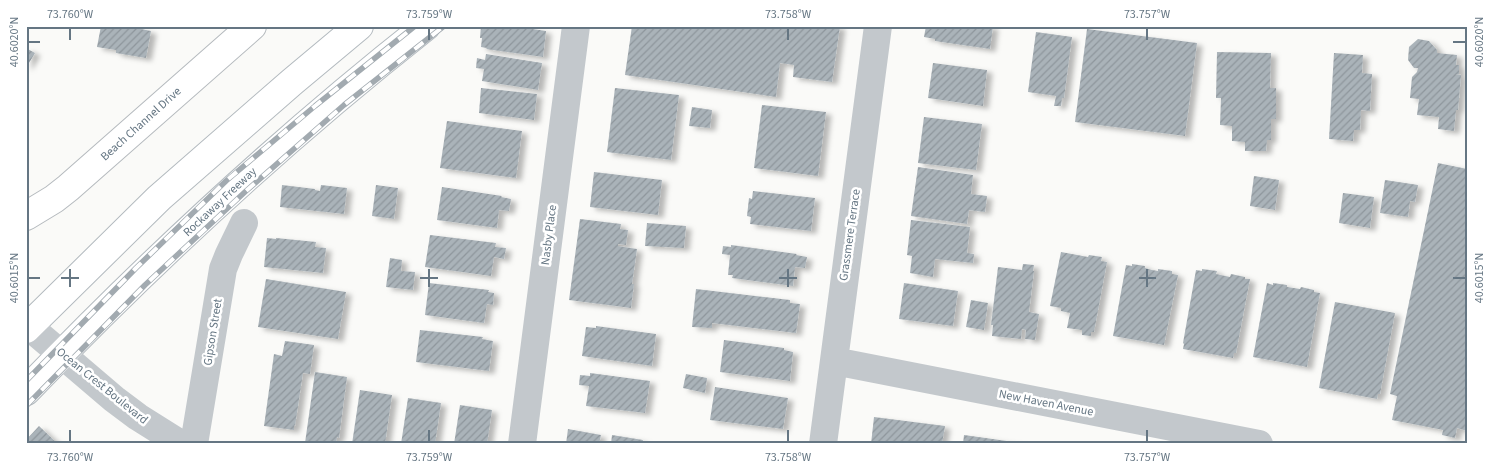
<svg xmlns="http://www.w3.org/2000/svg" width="1493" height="470" font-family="'Source Sans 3',sans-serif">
<defs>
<pattern id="building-hatch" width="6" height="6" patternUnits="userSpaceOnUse" patternTransform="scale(1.25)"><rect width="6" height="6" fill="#aab3b9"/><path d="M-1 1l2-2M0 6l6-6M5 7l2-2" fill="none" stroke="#8e969c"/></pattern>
<filter id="shadow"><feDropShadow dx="5.5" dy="3" stdDeviation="2.5" flood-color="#0004"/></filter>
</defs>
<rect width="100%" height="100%" fill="#fafaf8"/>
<path fill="url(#building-hatch)" filter="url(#shadow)" d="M101,26H126L151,31L146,58L116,53V50L97,47Z
M481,26H512L546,31L543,57L486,49L487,48L481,47L482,38H480Z
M632,26H840L832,82L793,77L794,65L780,63L776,97L625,75Z
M926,26H993L990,49L935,41V39L924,37Z
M1087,29L1197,43L1185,136L1075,122Z
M1036,32L1072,37L1064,98H1062L1061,106H1054L1056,96L1028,92Z
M1418,39L1429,41L1437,50V53L1457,55L1456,65H1459V74H1455L1461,75L1458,110H1456L1454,131L1438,129L1439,117L1417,115L1419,99L1410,98L1412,77L1417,72L1418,68H1414L1408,60L1409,47Z
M26,48L35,53L26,68Z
M1217,52L1271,53L1270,88H1276V119H1271V140H1267L1266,151H1245V142L1232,141V126L1220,125L1221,98H1216Z
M1334,53L1363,55L1362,73L1372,74L1370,111L1361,110L1360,130H1354L1353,141L1329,139Z
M486,54L542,63L538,90L482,81L484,69L476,68L477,58L485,60Z
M933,63L987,70L983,106L928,98Z
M481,88L537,94L534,120L479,113Z
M615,88L679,95L671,160L607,152Z
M762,105L826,112L818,176L754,168Z
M692,107L712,110L710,128L689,126Z
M924,117L982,124L976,170L918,163Z
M447,121L522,131L516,178L440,168Z
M1438,163L1467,169V431L1457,428L1455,438L1442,435L1443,430L1392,420L1397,396L1390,394Z
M918,167L973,175L971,194L987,196L985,212L969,210L967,224L911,216Z
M594,172L662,180L658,215L590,207Z
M1254,176L1279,180L1275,210L1250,206Z
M1385,180L1418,185L1415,202L1410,201L1408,217L1380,213Z
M282,185L315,189V190L320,191L321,185L347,188L344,214L280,207Z
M376,185L398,188L394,219L372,216Z
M442,187L502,196L501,197L511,199L509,211L499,210L497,228L437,220Z
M753,191L815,198L811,231L750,224L751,217L747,216L749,198L752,199Z
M1343,193L1374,197L1370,228L1339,223Z
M580,219L621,224L620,229L628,230L626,245L618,244V246L637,249L632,284H634L631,308L569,300Z
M911,220L970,227L967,253L974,254L973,263L935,259L933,277L910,273L912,256L907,255Z
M647,223L686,226L684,248L645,246Z
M430,235L496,243L495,247L506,248L504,259L494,257L491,276L425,267Z
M267,238L276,239V238L316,242L315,247L326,248L323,273L264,267Z
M731,245L797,254L796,255L807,257L805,268L795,267L793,286L732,278L733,275H728L730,255L722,254L723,246L731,247Z
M1061,252L1088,257L1089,255L1102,257L1101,261L1107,262L1094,332H1091V336L1082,335V330L1067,328L1070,313L1061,311V308L1050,306Z
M390,258L402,260L401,271L415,272L413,290L386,287Z
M1023,264L1034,265L1033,271H1034L1029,312L1039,314L1035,340L1025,339L1026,330L1022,329L1021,339L992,336L993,325H991L998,267L1022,270Z
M1132,264L1145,266V268L1152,270L1158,271V269L1172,271V274L1178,275L1164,345L1113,336L1126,265L1132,266Z
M1202,269L1217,271L1216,274L1230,277L1231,274L1245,277V279H1250L1236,353H1234L1233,358L1183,349L1184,344L1183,343L1196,270L1202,271Z
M266,279L346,292L338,339L258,327Z
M429,283L489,290L488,292L494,293L493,305L487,304L484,323L425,315Z
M904,283L958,291L953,326L899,319Z
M1267,283L1273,285V283L1287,285V287L1300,289L1301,287L1314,290V292L1320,293L1307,367L1253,357Z
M696,289L790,300V303L800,304L796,333L712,323V328L692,327Z
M971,300L988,303L984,330L966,327Z
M1335,302L1395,313L1380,394H1378L1377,399L1319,388Z
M596,326L656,334L652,366L582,356L586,327L596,328Z
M420,330L483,337L482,339L493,341L489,371L416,362Z
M724,340L784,348V350L793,352L790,381L720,372Z
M285,341L314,345L310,374L303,373L295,426L294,425V430L264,426L274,354L282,356Z
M315,372L347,377L339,438L337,437L336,444L305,443Z
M590,373L650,381L645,413L586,406L589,386L579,385L580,375L590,376Z
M686,374L707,378L705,393L683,388Z
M715,387L788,398L783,429L710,420Z
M360,390L392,395L385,444H352Z
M408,398L441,403L435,444H401Z
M460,405L492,410L487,444H454Z
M874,417L945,426L942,444H871Z
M39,426L58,444H26V440Z
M568,429L601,435L599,444H566Z
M612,435L643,440L642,444H611Z
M964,435L1021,443V444H963Z"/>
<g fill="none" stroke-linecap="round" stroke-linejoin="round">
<g stroke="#b3babf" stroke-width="30">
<path id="secondary" d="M26,329L159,198L292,82L359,26
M26,391C151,261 284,138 426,26"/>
</g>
<g stroke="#b5babe" stroke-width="30">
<path id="primary" d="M26,216L54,199L68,188L252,26"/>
</g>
<path stroke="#c3c8cc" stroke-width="28" d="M26,324L114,399L138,417L181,444
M834,361L1259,444
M194,444L223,269L229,254L244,223
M522,444L576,26
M823,444L878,26"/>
<use href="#secondary" stroke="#fff" stroke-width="28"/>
<use href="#primary" stroke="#fff" stroke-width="28"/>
<g stroke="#a2aab0" stroke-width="5.5">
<path id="rail" d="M26,381L136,268L226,181L315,106L415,26
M26,406L145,285L246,191L344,105L444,26"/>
</g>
<use href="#rail" stroke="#fff" stroke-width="4" stroke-dasharray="11" stroke-linecap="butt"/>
</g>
<path fill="none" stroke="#657683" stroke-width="2" d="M70,28V40M429,28V40M788,28V40M1147,28V40M28,42H40M1453,42H1466M70,269V287M429,269V287M788,269V287M1147,269V287M28,278H40M61,278H79M420,278H438M779,278H797M1139,278H1156M1453,278H1466M70,430V442M429,430V442M788,430V442M1147,430V442"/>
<g text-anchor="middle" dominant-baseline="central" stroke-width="5" stroke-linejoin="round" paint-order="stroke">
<g font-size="12" fill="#657683" stroke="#fff">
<text transform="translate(141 124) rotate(-42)">Beach Channel Drive</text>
<text transform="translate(220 202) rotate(-43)">Rockaway Freeway</text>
<text transform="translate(549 235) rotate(-83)">Nasby Place</text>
<text transform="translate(850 235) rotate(-82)">Grassmere Terrace</text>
<text transform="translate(213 332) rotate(-81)">Gipson Street</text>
<text transform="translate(102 386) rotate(39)">Ocean Crest Boulevard</text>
<text transform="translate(1046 403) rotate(11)">New Haven Avenue</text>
</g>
</g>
<rect width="1493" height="470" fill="none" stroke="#ffffff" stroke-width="55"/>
<rect x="28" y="28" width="1438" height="414" fill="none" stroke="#657683" stroke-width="2"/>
<g font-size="12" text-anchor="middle" fill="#657683">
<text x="70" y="18">73.760°W</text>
<text x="429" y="18">73.759°W</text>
<text x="788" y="18">73.758°W</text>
<text x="1147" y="18">73.757°W</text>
<text transform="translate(14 42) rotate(-90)" y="4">40.6020°N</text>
<text transform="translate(1479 42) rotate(-90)" y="4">40.6020°N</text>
<text transform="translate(14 278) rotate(-90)" y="4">40.6015°N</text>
<text transform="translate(1479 278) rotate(-90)" y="4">40.6015°N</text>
<text x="70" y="461">73.760°W</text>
<text x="429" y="461">73.759°W</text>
<text x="788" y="461">73.758°W</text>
<text x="1147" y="461">73.757°W</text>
</g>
</svg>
